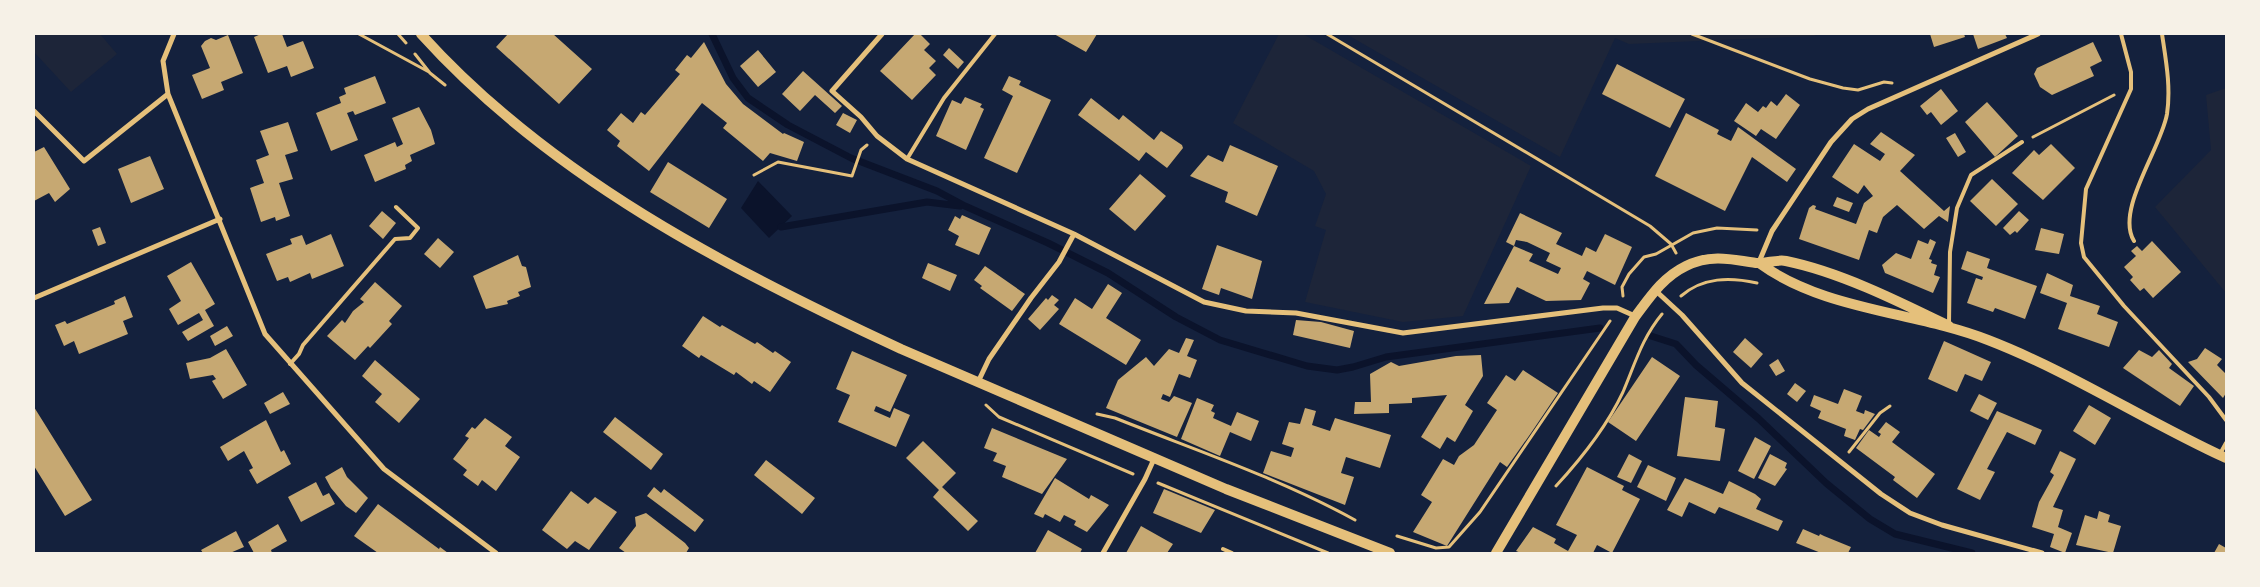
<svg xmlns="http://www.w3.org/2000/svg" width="2260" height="587" font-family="Helvetica,sans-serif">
<rect width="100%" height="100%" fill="#14213d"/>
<path fill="#1d2539" d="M34,34H100L117,54L71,92L34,52Z
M1279,34H1303L1531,166L1463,316L1403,322L1305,302L1326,230L1315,226L1326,194L1314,171L1233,123Z
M1346,34H1819L1814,36L1629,44L1615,38L1560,157Z
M2226,88V293L2155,207L2211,150L2206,95Z"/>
<path fill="#0b132b" d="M758,181L792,216L769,238L741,208Z"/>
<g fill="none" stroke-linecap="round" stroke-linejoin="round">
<path stroke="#0b132b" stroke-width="7" d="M712,34L733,78L748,98L788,125L851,158L937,191L965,206L1048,243L1108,273L1176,317L1220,340L1307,366L1337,370L1353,367L1386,357L1600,328
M781,227L927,202L960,206
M1651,336L1676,344L1696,365L1759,419L1826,483L1870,519L1895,534L1972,553"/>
</g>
<path fill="#c6a872" d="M261,34H282L287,47L303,41L314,68L291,77L287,66L268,73L254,37Z
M508,34H553L592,69L559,104L496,47Z
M915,34H920L930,44L924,50L936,61L929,68L936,75L912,100L880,71Z
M1054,34H1097L1086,52Z
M1930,34H1964L1965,37L1934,47Z
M1973,34H2005L2007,38L1978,49Z
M228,35L243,73L221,82L224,90L202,99L192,75L210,68L201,46L205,41L211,38L216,40Z
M704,42L726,84L743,104L783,134L784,133L804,142L797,161L770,153L763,161L723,128L727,123L702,103L649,171L617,146L620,141L607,130L621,113L633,123L641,112L645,115L680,74L675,70L687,55L691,58Z
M2093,42L2102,61L2090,67L2094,76L2052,95L2040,87L2034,74L2037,68Z
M949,48L964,62L958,69L943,55Z
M758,50L776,72L758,87L740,66Z
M1617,64L1685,99L1670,128L1602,94Z
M803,71L842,106L835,113L815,95L800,111L782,94Z
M375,76L386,103L355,115L353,111L347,113L358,140L331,151L316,113L341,103L339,97L346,94L344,88Z
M1009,76L1021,81L1019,85L1051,100L1017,173L984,158L1013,96L1002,90Z
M1941,89L1958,111L1941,125L1931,112L1927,115L1920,106Z
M1786,94L1800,105L1776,139L1761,129L1756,136L1734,121L1746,103L1758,112L1763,106L1766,108L1771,101L1777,106Z
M965,97L982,104L980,107L984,109L966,150L936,136L952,100L961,104Z
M1091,98L1119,120L1123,115L1154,140L1161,131L1182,145L1183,148L1167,168L1146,152L1139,161L1078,115Z
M1987,102L2018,136L1995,157L1965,122Z
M419,107L431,130L435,144L410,155L412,161L405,165L406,169L375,182L364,155L395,142L397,147L403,144L392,118Z
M843,113L857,120L850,133L836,125Z
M1686,113L1719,130L1717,134L1731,141L1738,127L1796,169L1787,182L1752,157L1725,211L1655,176Z
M288,122L298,151L285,155L293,179L279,183L290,216L276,221L275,217L261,222L250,188L264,183L256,160L269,155L260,131Z
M1881,132L1915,155L1900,171L1944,211L1950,206L1948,222L1939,216L1924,229L1897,205L1883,217L1877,233L1869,230L1859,260L1799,239L1809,208L1813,205L1816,206L1815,209L1856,224L1864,203L1873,196L1864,185L1858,194L1832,177L1854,144L1880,161L1885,154L1870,144Z
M1955,133L1966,152L1958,157L1946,138Z
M2051,144L2075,168L2043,200L2012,173L2034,150L2039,155Z
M1230,145L1278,166L1257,216L1225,202L1228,192L1190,176L1208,155L1223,162Z
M44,147L70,189L55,202L49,193L34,201V152Z
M150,156L164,189L131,203L118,169Z
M668,162L727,199L709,228L650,192Z
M1140,174L1166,196L1135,231L1109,209Z
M1992,179L2018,204L1996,226L1970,201Z
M1837,197L1853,203L1849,212L1833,206Z
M382,211L396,223L383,239L369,226Z
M2019,211L2029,220L2017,233L2015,231L2010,235L2003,228Z
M1520,213L1562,233L1556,244L1582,256L1586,247L1596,252L1605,234L1632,247L1615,285L1587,271L1583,279L1590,283L1581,300L1546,301L1517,287L1509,303L1484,304L1514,246L1533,254L1529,261L1558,274L1561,268L1546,261L1550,253L1527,242L1516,240L1514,246L1506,242Z
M962,215L991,228L979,255L955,245L959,236L948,230L955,216L960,219Z
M100,227L106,243L98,246L92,230Z
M2041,228L2064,234L2059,254L2035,250Z
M331,234L344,266L312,279L310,273L290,282L288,277L277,281L266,254L292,244L290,239L302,235L306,245Z
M438,238L454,252L440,268L424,254Z
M1930,239L1936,242L1929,259L1932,260L1931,263L1937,265L1934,275L1940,277L1933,293L1885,273L1882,265L1896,253L1911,259L1918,240L1928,244Z
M2152,241L2181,272L2153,298L2144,288L2140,291L2130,280L2133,277L2124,267L2136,256L2131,251L2137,246L2142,251Z
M1217,245L1262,261L1252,299L1221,288L1219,295L1202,289Z
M1967,251L1990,259L1987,268L2037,286L2025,319L1995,308L1993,312L1967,303L1976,278L1982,280L1983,277L1961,269Z
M518,255L522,266L526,267L531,287L518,292L520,296L507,301L508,304L486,309L473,276Z
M191,262L215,304L205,310L214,326L188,341L182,332L203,320L199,313L178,325L169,309L181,301L167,276Z
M928,263L957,275L950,291L922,278Z
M985,266L1025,294L1012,311L980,288L982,286L974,280Z
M2047,273L2073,285L2070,296L2100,306L2097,314L2118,322L2109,347L2058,329L2067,303L2040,293Z
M375,282L402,306L389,321L392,324L370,348L368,346L355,360L327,336L342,320L345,323L353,311L364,302L360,299Z
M1108,284L1122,293L1106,318L1141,340L1126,365L1059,324L1075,298L1092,309Z
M1052,295L1059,300L1054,305L1059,309L1040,330L1028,319L1046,298L1048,300Z
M125,296L133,317L123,321L128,334L79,354L74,341L64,346L55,325L65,321L67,324L115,304L114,301Z
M703,316L720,327L722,325L755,344L757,342L773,353L775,351L791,362L770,392L754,381L752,384L736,372L734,375L701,355L699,358L682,346Z
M1296,320L1321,322L1354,331L1350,348L1293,335Z
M227,326L233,336L215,346L210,336Z
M1186,338L1194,340L1187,356L1197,360L1190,378L1179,374L1170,397L1163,394L1161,399L1169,402L1174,396L1192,403L1177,437L1106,408L1118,380L1146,357L1154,366L1169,349L1179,353Z
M1745,338L1763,354L1751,368L1733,352Z
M1944,341L1991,362L1982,381L1965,374L1957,392L1928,379Z
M2205,348L2222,359L2217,365L2226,374V393L2223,398L2188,362L2197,359Z
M226,349L247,385L223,399L212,381L216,379L213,375L190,379L186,363L210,358Z
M2139,350L2152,357L2159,350L2172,364L2169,368L2194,386L2180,406L2123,368Z
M852,351L907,375L890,412L876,406L874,411L890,418L894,408L910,415L896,447L838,422L850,395L836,389Z
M1481,355L1483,376L1465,405L1473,411L1455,442L1447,437L1440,449L1421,437L1447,395L1412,398V403L1389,404V413L1354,414L1355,402H1371L1370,374L1391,362L1399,366L1456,356Z
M1652,357L1680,376L1636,441L1608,422Z
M1778,359L1785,371L1776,376L1769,365Z
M375,360L420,399L399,423L375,402L382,394L362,376Z
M1523,370L1558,393L1531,433L1507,467L1500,462L1447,546L1413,532L1432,502L1421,495L1443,459L1454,465L1459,456L1474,445L1497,410L1487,403L1506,375L1515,381Z
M1795,383L1806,391L1797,402L1787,394Z
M1844,389L1862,396L1856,411L1864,414L1865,410L1875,414L1863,430L1860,429L1855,440L1844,436L1846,429L1818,418L1821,411L1810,406L1814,395L1838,404Z
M283,392L290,404L270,414L264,403Z
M1979,394L1997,403L1988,420L1970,411Z
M1685,397L1718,401L1715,427L1725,429L1720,461L1677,456Z
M1197,398L1214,405L1211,411L1215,413L1213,418L1231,426L1237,412L1259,421L1251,441L1230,432L1220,456L1181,439Z
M2089,405L2111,418L2095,445L2073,431Z
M34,407L92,500L65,516L34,466Z
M1305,408L1316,411L1312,425L1330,431L1335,418L1391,435L1380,468L1346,457L1341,473L1354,477L1345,505L1263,473L1271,451L1291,457L1294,448L1282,444L1289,422L1300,424Z
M1997,411L2042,430L2035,445L2007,432L1987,469L1995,472L1980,500L1957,489Z
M615,417L663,454L651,470L603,432Z
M485,418L512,437L505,446L520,457L496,491L482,480L478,486L463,475L467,470L453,459L469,438L465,436L472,427L475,429Z
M266,420L281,452L284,450L291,464L257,484L249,470L253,468L244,451L228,461L220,447Z
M1886,422L1900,432L1892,442L1935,474L1917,498L1893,480L1895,477L1856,448L1869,430L1879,437L1881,434L1878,432Z
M992,428L1067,459L1042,494L1002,477L1006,466L993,461L997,453L984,448Z
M1755,437L1771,446L1754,479L1738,471Z
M923,441L956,473L942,487L978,521L968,531L933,497L939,490L906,458Z
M2060,451L2076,459L2053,507L2063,510L2058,527L2072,533L2065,553L2050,547L2054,534L2032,527L2039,502L2054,475L2050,472Z
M1629,454L1642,461L1631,483L1617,477Z
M1770,454L1787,463L1785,468L1787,469L1775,486L1758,478Z
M766,460L815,498L802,514L754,475Z
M1648,465L1676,478L1666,501L1637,487Z
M342,467L347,477L368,498L356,513L346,506L331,488L325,477Z
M1587,467L1624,486L1622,490L1640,499L1612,553L1597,545L1593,553H1521L1516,551L1533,527L1556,539L1554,543L1568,551L1577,535L1556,525Z
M1055,478L1089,499L1091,495L1109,505L1087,532L1074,525L1076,521L1064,515L1060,522L1045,514L1043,518L1034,514Z
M1685,478L1723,494L1729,481L1755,494L1761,499L1756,509L1783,521L1778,531L1719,507L1715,514L1689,502L1682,517L1667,510Z
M316,482L323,496L329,493L335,504L301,522L288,497Z
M654,487L661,493L664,489L704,520L695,532L647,496Z
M1164,489L1215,510L1201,533L1153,513Z
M571,491L588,504L595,497L617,512L589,550L575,541L567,549L542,530Z
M378,504L439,549L440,547L448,553H378L354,536Z
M2099,511L2110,515L2108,522L2121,526L2113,553L2076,545L2085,515L2097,519Z
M646,513L685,543L689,548L686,553H626L619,548L636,526L635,517Z
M278,524L287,541L271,550L272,553H254L248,542Z
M1141,526L1173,544L1167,553H1126Z
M1803,529L1819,536L1820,534L1824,536L1851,547L1848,553H1821L1796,543Z
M1048,530L1082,549L1080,553H1035Z
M236,531L244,547L230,553H203L201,550Z
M2219,544L2226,548V553H2214Z"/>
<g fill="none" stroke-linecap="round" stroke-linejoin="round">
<path stroke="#e5c07b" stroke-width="3" d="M359,34L429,72
M398,34L406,43
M1327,34L1650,226L1671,244L1676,253
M1692,34L1810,79L1843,88L1858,90L1884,82L1892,83
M415,54L430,73L445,85
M2033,137L2114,95
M754,175L778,162L852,176L861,150L867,145
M1623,296L1622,287L1629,274L1644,257L1656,254L1693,233L1717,228L1757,230
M1681,296C1703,277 1730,277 1757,283
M986,405L999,417L1133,474
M1097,414L1115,418C1195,450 1279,478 1355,520
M1849,452L1880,413L1890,406
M1158,483L1328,553
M1556,486C1581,459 1607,426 1623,392C1635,364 1642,338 1662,314
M1397,536L1436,548L1449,547L1480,512L1610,321"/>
<path stroke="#e5c07b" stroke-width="4" d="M2121,34L2131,72V89L2086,189L2081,243L2084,257L2124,306L2209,397L2226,420
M907,159L944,98L995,34
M2134,241C2115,210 2161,149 2167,114C2171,87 2166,61 2162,34
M1949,324L1950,252L1957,208L1971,175L2022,142
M290,364L299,354L303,345L395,239L410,238L418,228L396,207
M2220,454L2226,443
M1223,549L1232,553"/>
<path stroke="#e5c07b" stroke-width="5" d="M174,34L163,61L168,94L265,334L384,469L496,553
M882,34L832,91L861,117L877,136L907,159L1074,234L1204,302L1246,311L1296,313L1403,333L1603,308H1617L1635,316
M34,111L84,161L168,94
M1759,262L1772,231L1831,142L1852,119L1868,109L2038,34
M1656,291L1682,315L1742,383L1881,494L1910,513L1942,525L2042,553
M34,298L220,219
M978,382L989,359L1031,298L1059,262L1074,234
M1103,553L1145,479L1154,459"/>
<path stroke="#e5c07b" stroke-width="10" d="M421,34C550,177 728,269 901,349L1226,489L1390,553
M1759,263C1825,311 1914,311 1988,340C2071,372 2145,421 2226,458
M1496,553L1635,317C1650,297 1663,277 1686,266C1710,254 1731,259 1756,263C1766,264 1777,259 1786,261C1840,272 1900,302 1949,326"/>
</g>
<rect width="2260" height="587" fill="none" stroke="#f6f1e7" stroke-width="70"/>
</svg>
